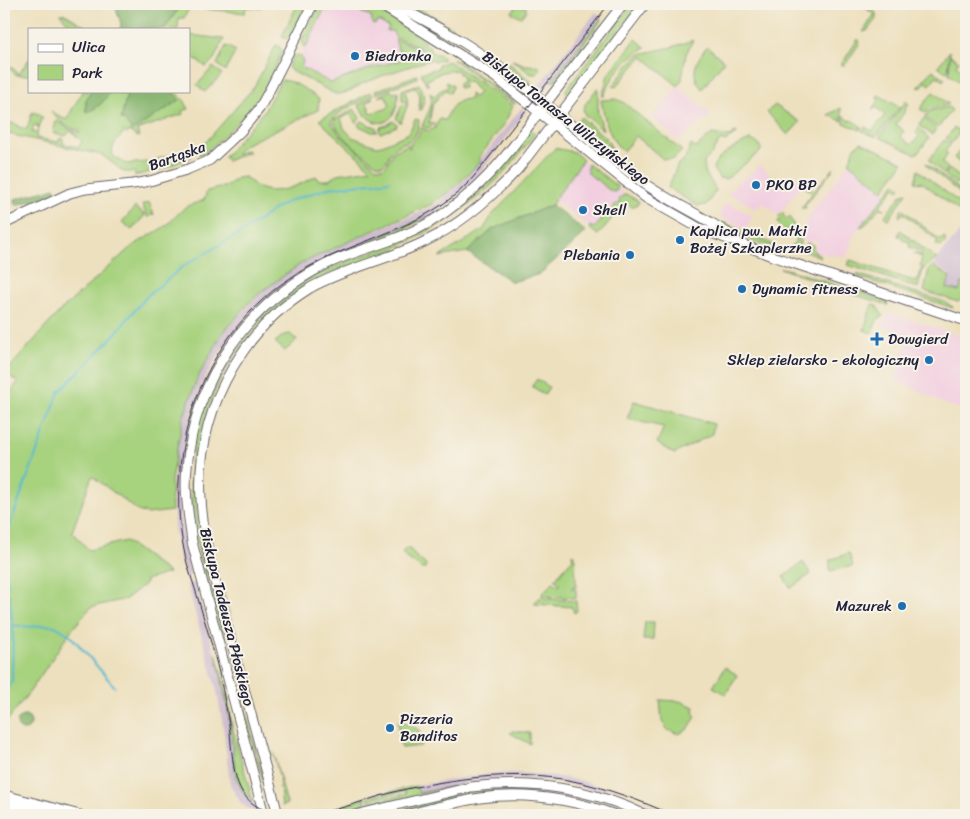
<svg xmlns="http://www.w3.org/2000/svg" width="970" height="819" font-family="Sriracha,sans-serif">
<rect width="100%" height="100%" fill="#f7f3e8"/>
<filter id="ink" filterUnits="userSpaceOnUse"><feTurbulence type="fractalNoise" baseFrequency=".02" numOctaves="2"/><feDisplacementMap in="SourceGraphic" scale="10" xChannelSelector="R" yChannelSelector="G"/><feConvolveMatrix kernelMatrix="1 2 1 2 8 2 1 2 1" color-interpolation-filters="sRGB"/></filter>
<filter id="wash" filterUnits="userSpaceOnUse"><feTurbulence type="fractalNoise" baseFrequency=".0096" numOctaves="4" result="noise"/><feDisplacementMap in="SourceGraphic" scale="20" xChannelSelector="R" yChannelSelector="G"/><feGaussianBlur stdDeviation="1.12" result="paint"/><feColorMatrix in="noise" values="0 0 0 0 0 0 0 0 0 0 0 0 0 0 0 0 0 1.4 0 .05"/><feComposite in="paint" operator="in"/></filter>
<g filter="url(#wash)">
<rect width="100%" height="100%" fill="#ede0be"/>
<path fill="#f2cfe0" d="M331,4H344L394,29L403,62L331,84L295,65L326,5Z
M678,86L712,115L679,139L675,138L652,117Z
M582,160L627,196L596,232L553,199Z
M849,163L886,193L854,234L846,258L835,254L834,256L814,251L817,241L813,240L812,243L799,239L808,217Z
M761,165L778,185L790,175L802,185L778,215L763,203L758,208L754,209L747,203L728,194L738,182Z
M726,202L752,215L746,229L722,218L720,213Z
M889,313L966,337V408L959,409L940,402L913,388L898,382L895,378L907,341L894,336L890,329L879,324L880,321L885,322Z"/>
<path fill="#cfbdcf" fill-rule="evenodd" d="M596,12L601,17L553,79L543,91L535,90Z
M522,107L526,112L472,183L457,197L439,210L417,222L335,255L302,272L265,298L251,312L231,336L218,355L203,382L193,409L185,443L181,480V518L184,541L191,574L186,578L180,559L174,527L173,487L175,462L183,418L197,379L222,334L261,292L293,269L313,257L423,211L438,203L466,178Z
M966,224V283H962L959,291L947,288L950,275L934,265L940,255Z
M187,583H195L220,673L230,718L236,777L248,798L254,803L257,813L247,808L240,802L230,784L223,725L216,687Z
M515,773L554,776L586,782L615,791L676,815H659L609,795L578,786L548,781L517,779L490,780L461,785L328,815H283L282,813L299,814L315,812L349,804L374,795L425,784L488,774ZM406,791V794L366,803L365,801L370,799Z"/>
<path fill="#a7d27e" stroke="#647a5c" d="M182,4H266L259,8L246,7L245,13L204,9V8L191,5L184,18H179L178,29H164Z
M298,4H306L290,36L286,39L282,36Z
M320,4H337L328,7V11L324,10L306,47L303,46L302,40Z
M345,4C375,4 402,25 425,42L420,47L395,37L393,31H387L389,27L378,21L376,24H373L371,17Z
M401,4C417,4 455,30 471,39L469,42Z
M632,4H639L570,95L565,91Z
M861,4H866L876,13V19L867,31L863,32L874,15Z
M517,6L526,7V11L521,17L512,13V11Z
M64,13L89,29L72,27L60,14H63Z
M407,16H408L460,45L436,35Z
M601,18L600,23L554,82L552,81Z
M189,35L224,39L214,59L206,67L190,55L189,56Z
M395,39L421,49L426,44L430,47L429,50L435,54H439L444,59L434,62L433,59C410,66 386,74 364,83C354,88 346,95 335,94L290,70L288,67L294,55L301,56L303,62L301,67L331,83L371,68L401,60Z
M636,39L646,48C626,56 611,77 604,96L602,97L608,75Z
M858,39L860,41L859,44L845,65H841Z
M693,40L686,54L682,79L678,86L642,56L616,87L613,86L628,65L640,54L672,47Z
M276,45L280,47L282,53C276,65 270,79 263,91C253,106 217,147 201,154H199L197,146L205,143L254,87Z
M226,46L236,51L225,71L217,64Z
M707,46L724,61L702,89C689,72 696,62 707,46Z
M950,51L948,71L946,72L938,66Z
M950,55L959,61L956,65L966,74V87L949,74Z
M29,59V75H16L4,63L5,61L19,74Z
M452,59L460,62L516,103L514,104Z
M512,60L526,65L538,66L540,69L537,74H531Z
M449,61L513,106L504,124L478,159L481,161L456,186L432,204L302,263L261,292L248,304L222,334L197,379L183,418L171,480L172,511L147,514L138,511L92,476L72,532L89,550L126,541L169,573L146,580V583L126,599L91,607L70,632L31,690L4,725V401L18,382L5,373L59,312L131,247L167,225L185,207L204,200L207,191L227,186L237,178L245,177C249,180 253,184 257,187C275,197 300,185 316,176L319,180H329L338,174L371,169L319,120L371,92L373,96C361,101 337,111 331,122L339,134L376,167L383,168L387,164L393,152L409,144L408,147L410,148L411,143L418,136L421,128L429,131L435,128L439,119L445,120C451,108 455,99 470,99V94L474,97L479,93L469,81L463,84L464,88H459V83L464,80L457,70L442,72L426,81L429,85H427L421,73L438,68L439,64Z
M509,63L531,81L530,85L507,65Z
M213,67L222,74L205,92L197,85Z
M933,70L945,79L943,81L936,76L930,85L926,82L920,88L918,87Z
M417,75V78L376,94L375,91Z
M281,80C294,80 309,92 319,99L318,110L244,145L234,155L247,150L249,152L227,161L224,157L264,111Z
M446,82L452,85L453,87L450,93H449L446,90L433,103L429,123H434V125L428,128L422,126C426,115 435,105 430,93L434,96L440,91L448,87Z
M419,84L425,97L421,110H419L420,96L416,87L405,91L408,102L402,101V90Z
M598,87V112L603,130L585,115L583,109L585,107L584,106Z
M391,90L393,93L398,92C399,124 375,135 358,105L373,98L367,103L371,113L386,109L390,105L385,95L379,97V96Z
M83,91H92L86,100V112C95,111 106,100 110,91L179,99L171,91H174L184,100L189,109L182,111L183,114L137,130L139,136L138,137L129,131L127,134L124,132C118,140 110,146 113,156L126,164L147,162L149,165L152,164V161C164,156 176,155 189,150L191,157L165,168L135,176L134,172H124L102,155L4,133V121L18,125V127L27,129L32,112L39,114L43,119H41L38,129L37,125H34L32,132L36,133L38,130L36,138L58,142L60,138L63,139V144L79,147L82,141L71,131L72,130L79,133L81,131C68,128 58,122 51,111L66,120Z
M933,92L949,104L931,109L930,108L926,113L920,109Z
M878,95L900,107L876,137L862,131L865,127L872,131L885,115L876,107L873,110V107L879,101L877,99Z
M615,99L623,102L682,151L674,159H663L636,136L623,151C609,140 604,117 601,100Z
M906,101L909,104L905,109L906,110L896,124L904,131L900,136L911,145L919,136L915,132L919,128L929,138L918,153L915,154L879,137Z
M408,104L401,122H399L396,118L402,105Z
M775,105L800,122L788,135L767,112Z
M948,107L952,110L938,128L925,117L930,111Z
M841,108L842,121L828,115Z
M354,109L360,118L357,122H355L351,114L341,118L344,128L352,137L376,146L382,145L409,133L415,119L419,120C417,150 403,136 391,152C387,157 388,162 382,165L376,164C365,155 334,133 334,120Z
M843,115L850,121L851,120L862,127L860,130L844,123Z
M581,117L607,139L612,149L578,120Z
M924,118L936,129L932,135L919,125Z
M56,121L71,130L66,136L53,133Z
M362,121L369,125L376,127L377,132H372L359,126L358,124Z
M393,121L397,124V126L381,133L379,132L380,127L387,125Z
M954,128L960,132L952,143L946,138Z
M531,130L535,134C523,149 511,166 497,180C466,211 427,234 387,252C364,262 339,268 317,280C309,284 302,290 295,295C228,342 194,413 196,495C197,524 204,553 210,581L205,582C197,545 188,508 191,470C195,401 231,337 285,296C292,291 299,284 306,280C336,263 369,255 400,241C437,226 473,202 498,172C510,158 520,144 531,130Z
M734,132L738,133L724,142L722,140L717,144L718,146L713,150L714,152L704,162C704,178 712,179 716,191L706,205L698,206L668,188L678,164L685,159L691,145L696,148L712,134L730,137Z
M750,140C756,142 761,144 761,151L726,179L719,178L713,169C714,157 740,144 750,140Z
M944,140L951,144L945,152L948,154L942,163L948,168L944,174L930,162V158Z
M861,142L903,162L900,168L883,190L849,163L855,147Z
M966,143V149L961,156L966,160V168L954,158Z
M555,148L574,152L583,160L555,199L552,205L493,229L467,252L439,257L483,230L493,214Z
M926,163L966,195V198L928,167Z
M588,164L618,187L617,190L614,192C607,190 604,185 600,182C594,178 584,174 588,164Z
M834,168L805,205L806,208H801L812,194L805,187L806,185L814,191Z
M949,169L961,178L956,184L945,175Z
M918,170L966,208L964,215L923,183L915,182Z
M895,183L901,188L899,190L895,187L880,206L884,209L879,208L865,225L860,227Z
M907,193L888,220L885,216L902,194Z
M626,194L638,201V204L632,207L626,202L598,235L589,228L590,226L594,228L614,207L613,205L620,203L619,198Z
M149,202L154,215L152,214L148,218L142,205Z
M135,207L145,215L132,230L122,222Z
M902,209L940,240L945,237V243L941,247L936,245L938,241L903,213L900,217L899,215Z
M783,212V215L787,219L790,217L800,241L799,248L792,246L796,240L777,223L780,219L778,217Z
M431,215L397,234L354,248Z
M725,223L775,245L774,247L757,243L723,224Z
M900,230L937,259L923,269L918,288L848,265L850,260L917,282L922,267L920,266L922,257L914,254V253L921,255L922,252L909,247L910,242L902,240L903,237L898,236Z
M806,243L813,245V251L820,255L821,257L804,251Z
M933,266L950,277L947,288L959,291L962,283H966L964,297L958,302L924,291L929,269Z
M780,268L787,269L845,288L844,291Z
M857,274L945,302L953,307V308L858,277Z
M852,290L887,301L888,305L849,293Z
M872,304L876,305L883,316L877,320L872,333L864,330Z
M290,334L297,340L285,351L275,342L284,335Z
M537,379L549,387L544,395L532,386Z
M634,401L714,424L712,434L674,454L657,443L664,427L627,419Z
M406,548L411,550L414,555L426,565L425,569H422L405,557L402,552Z
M849,553L853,566L830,571V560Z
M572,554L575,555L576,587H572V589H576V598L542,596V594L553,582L559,586L560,585L555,579L573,559Z
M803,562L811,574L791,588L783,577Z
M221,583L264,741L269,748L271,758L265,749Z
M212,587L273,812L271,811C251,736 227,663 207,588Z
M539,598L576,601L577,611L574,613L572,607L535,604L534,603Z
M645,622H654L653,640H643Z
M216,653L226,690L232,726L253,802L242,790L236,777L228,710Z
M725,667L737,675L726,694L713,687Z
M660,700L679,701L695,707L693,712L696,717L688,729L679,734L667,730L662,721Z
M401,720L419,730L421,746L402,748L401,746L398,721Z
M512,731L530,733V744L510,733Z
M273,752L287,804L282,806L279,779H280Z
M461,785L328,815H299V814C321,813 345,807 364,798L366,803L406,794L405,791L369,800L368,797L416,786L419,793Z
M524,788L571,793V795C513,785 447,801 391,815L417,804L475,790Z"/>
<path fill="#85b46d" stroke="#546b54" d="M116,4H182L164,29H120C123,20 115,14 116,4Z
M92,91H110C106,100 95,111 86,112V100Z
M113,91H171L180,100L132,131L125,121L121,119L127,94Z
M55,188L56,194L16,205L15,199Z
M552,205L586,232L540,274L512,282L467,252L493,229Z
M17 723a7 7 0 1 1 14 0a7 7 0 1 1-14 0Z"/>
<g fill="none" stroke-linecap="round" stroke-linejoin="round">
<path stroke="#55b8d3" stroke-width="2" d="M8,586L4,559V541L59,392L108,342L147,296L185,265L246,230L276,208L289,201L328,188L390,181
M13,625L31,627L41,625L55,626L70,635L115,687
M4,693L12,681L13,625L9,595"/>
</g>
</g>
<g filter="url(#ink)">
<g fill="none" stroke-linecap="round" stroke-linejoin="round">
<g stroke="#696469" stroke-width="11">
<path id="secondary" d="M379,4L495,77L646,198L699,228L772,256L966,321
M393,4C424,20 456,36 485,57C541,96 590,144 645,184C674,204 708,218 736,239
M4,224L70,193L86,189L133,184L150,181L186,170L210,160L241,131L259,109L269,91L313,4
M4,795L80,815
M4,803L51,815
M264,815L192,542C189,517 184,492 187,467C195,379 246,305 325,265C348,253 375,247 399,237C421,229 442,216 460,201C495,174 520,137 547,102C572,69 598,36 623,4
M278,815C264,760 248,704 233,648C206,548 176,464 233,367C252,335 279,307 310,288C346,268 387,260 424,242C460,225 491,198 518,169L645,4
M355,815L471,787C532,780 590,788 645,815
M406,815C430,809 455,802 480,798C526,792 572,799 615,815"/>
</g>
<use href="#secondary" stroke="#fff" stroke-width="9"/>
<path stroke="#22223b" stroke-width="1" d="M288,815C240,810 235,786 231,744C230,730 228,716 225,702C219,668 209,635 199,602C194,584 187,567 184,550C161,436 212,314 318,262C373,235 436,223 476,174L609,4
M304,815C340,812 375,795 411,788C464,777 519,770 573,781C607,788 641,801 673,815"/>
</g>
</g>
<g fill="#1f6fb2" stroke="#f7f3e8" stroke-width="2">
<circle cx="355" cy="56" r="5"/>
<circle cx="756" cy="185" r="5"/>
<circle cx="583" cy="210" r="5"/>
<circle cx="680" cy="240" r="5"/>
<circle cx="630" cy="255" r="5"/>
<circle cx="742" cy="289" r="5"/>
<path d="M874.5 331.5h5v5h5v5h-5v5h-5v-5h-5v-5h5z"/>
<circle cx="929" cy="360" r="5"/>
<circle cx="902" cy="606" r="5"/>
<circle cx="390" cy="728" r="5"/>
</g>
<g text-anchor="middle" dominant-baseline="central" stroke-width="4" stroke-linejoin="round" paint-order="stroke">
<g font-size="15" fill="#22223b" stroke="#f7f3e8" text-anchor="start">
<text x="365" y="56">Biedronka</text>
<text x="766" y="185">PKO BP</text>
<text x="593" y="210">Shell</text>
<text x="690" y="231">Kaplica pw. Matki<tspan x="690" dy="17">Bożej Szkaplerzne</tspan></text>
<text x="620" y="255" text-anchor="end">Plebania</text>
<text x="752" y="289">Dynamic fitness</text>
<text x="888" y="339">Dowgierd</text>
<text x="919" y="360" text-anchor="end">Sklep zielarsko - ekologiczny</text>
<text x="892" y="606" text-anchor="end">Mazurek</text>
<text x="400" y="719">Pizzeria<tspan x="400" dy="17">Banditos</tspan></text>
</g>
<g font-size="15" fill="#22223b" stroke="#f7f3e8">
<text transform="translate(566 118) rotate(38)">Biskupa Tomasza Wilczyńskiego</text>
<text transform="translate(177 156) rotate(-20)">Bartąska</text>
<text transform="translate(227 617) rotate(76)">Biskupa Tadeusza Płoskiego</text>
</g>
</g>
<rect width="970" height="819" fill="none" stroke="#f7f3e8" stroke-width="20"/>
<rect x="28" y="28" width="162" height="65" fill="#f7f3e8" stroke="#a29fa3"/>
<rect x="38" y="44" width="25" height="8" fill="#ffffff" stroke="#a29fa3"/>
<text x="72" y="52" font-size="15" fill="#22223b">Ulica</text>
<rect x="38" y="65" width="25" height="15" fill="#a7d27e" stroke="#a29fa3"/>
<text x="72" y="78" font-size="15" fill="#22223b">Park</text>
</svg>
